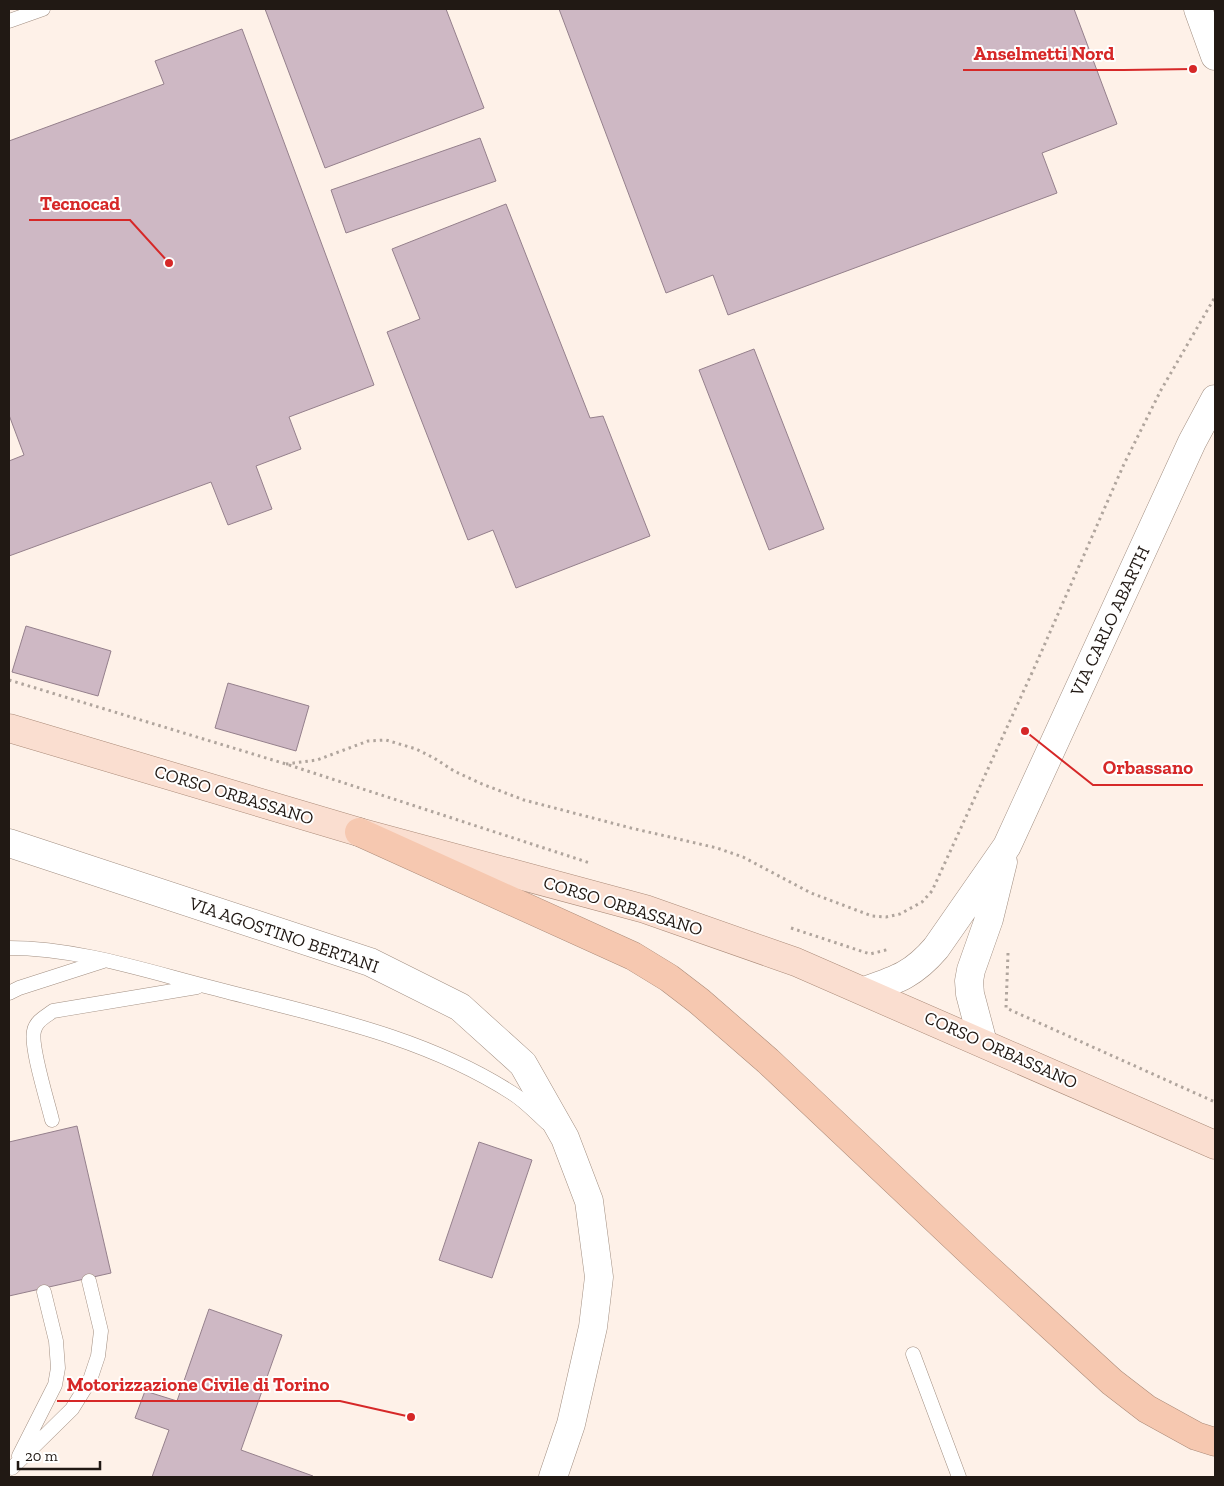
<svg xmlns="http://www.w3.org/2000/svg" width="1224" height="1486" font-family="'Zilla Slab',serif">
<rect width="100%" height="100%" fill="#fef1e8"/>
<path fill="#ceb8c4" stroke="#95808c" d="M265,9H446L484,108L325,168Z
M559,9H1074L1117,124L1042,153L1057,193L728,315L713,275L666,293Z
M242,29L374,385L289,417L301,449L256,466L272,509L228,525L211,482L9,556V461L24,455L9,415V141L164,84L155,61Z
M480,138L496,181L346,233L331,190Z
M506,204L590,418L603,416L650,536L516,588L493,530L468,540L387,332L420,319L392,249Z
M754,349L824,529L769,550L699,370Z
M26,626L111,651L98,696L12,672Z
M228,683L309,706L296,751L215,728Z
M77,1126L111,1273L9,1296V1142Z
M479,1142L532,1160L492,1278L439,1260Z
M209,1309L282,1335L241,1450L313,1476L312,1477H152L169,1430L135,1418L145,1391L177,1401Z"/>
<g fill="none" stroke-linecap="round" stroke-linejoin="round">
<g stroke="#a28f82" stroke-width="15">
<path id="service" d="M9,21L43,9
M9,948C78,948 146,971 213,988C315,1015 422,1035 512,1093C525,1101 536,1113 547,1123
M9,993L19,988L103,961
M52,1120C48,1103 30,1046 34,1031C36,1021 45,1017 53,1011L197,987
M913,1354L959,1477
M19,1456L55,1385L58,1368L56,1341L44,1292
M12,1468L72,1409L90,1380L98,1356L101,1331L89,1281"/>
</g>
<g stroke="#a28f82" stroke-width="29">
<path id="minor" d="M1198,9L1215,56
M9,843L370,962L460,1007L523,1064L565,1138L589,1201L599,1277L593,1327L571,1424L553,1477
M864,991C896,980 913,975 936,948L1007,846L1192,442L1215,399
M983,1043L970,994L969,981L971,970L989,919L1003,862"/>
</g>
<g stroke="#ab8b79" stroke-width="29">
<path id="primary" d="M9,728L359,832L645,909L796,962L1215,1145"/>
</g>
<g stroke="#ab8b79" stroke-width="29">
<path id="motorway" d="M359,832L633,956L669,978L699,1001L768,1061L982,1263L1112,1382L1147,1409L1196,1436L1215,1442"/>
</g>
<path stroke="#b0a59d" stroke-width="3" stroke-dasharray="2.5 4" stroke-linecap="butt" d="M9,680L286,764L590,863
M286,764L317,760L368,741L386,740L416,749L434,758L454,771L482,784L524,800L631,828L717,848L743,857L811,893L872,916L886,917L900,914L922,902L932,891L1036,664L1124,464L1161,390L1215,297
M791,928L870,954L890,949
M1008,953L1006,1008L1215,1102"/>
<use href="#service" stroke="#fff" stroke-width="14"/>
<use href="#minor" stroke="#fff" stroke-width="28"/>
<use href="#primary" stroke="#faded0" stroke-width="28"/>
<use href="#motorway" stroke="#f6c8b0" stroke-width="28"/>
</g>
<g text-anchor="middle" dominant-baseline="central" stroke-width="4" stroke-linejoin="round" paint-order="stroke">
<g font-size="18" fill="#211914" stroke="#fff">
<text transform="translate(1110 621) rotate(-65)">VIA CARLO ABARTH</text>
<text transform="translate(234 795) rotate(17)">CORSO ORBASSANO</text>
<text transform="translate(623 906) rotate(17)">CORSO ORBASSANO</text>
<text transform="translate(284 935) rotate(19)">VIA AGOSTINO BERTANI</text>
<text transform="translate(1001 1050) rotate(24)">CORSO ORBASSANO</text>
</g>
</g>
<path fill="none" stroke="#d62828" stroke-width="2" d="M1193 69L1124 70H963M169 263L130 220H29M1025 731L1093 785H1203M411 1417L340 1401H57"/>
<g fill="#d62828" stroke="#fff" stroke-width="2">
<circle cx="1193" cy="69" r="5"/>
<circle cx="169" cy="263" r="5"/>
<circle cx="1025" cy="731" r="5"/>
<circle cx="411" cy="1417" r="5"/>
</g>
<g font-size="19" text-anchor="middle" font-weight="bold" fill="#d62828" stroke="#fff" stroke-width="4" stroke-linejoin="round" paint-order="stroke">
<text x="1044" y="60">Anselmetti Nord</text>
<text x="80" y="210">Tecnocad</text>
<text x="1148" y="774">Orbassano</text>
<text x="198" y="1391">Motorizzazione Civile di Torino</text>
</g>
<rect width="1224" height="1486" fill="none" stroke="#211914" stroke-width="20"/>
<path d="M18 1461v8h82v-8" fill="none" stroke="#211914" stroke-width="2.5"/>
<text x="25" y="1461" font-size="15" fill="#211914" stroke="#ffffff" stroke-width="4" paint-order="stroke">20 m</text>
</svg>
